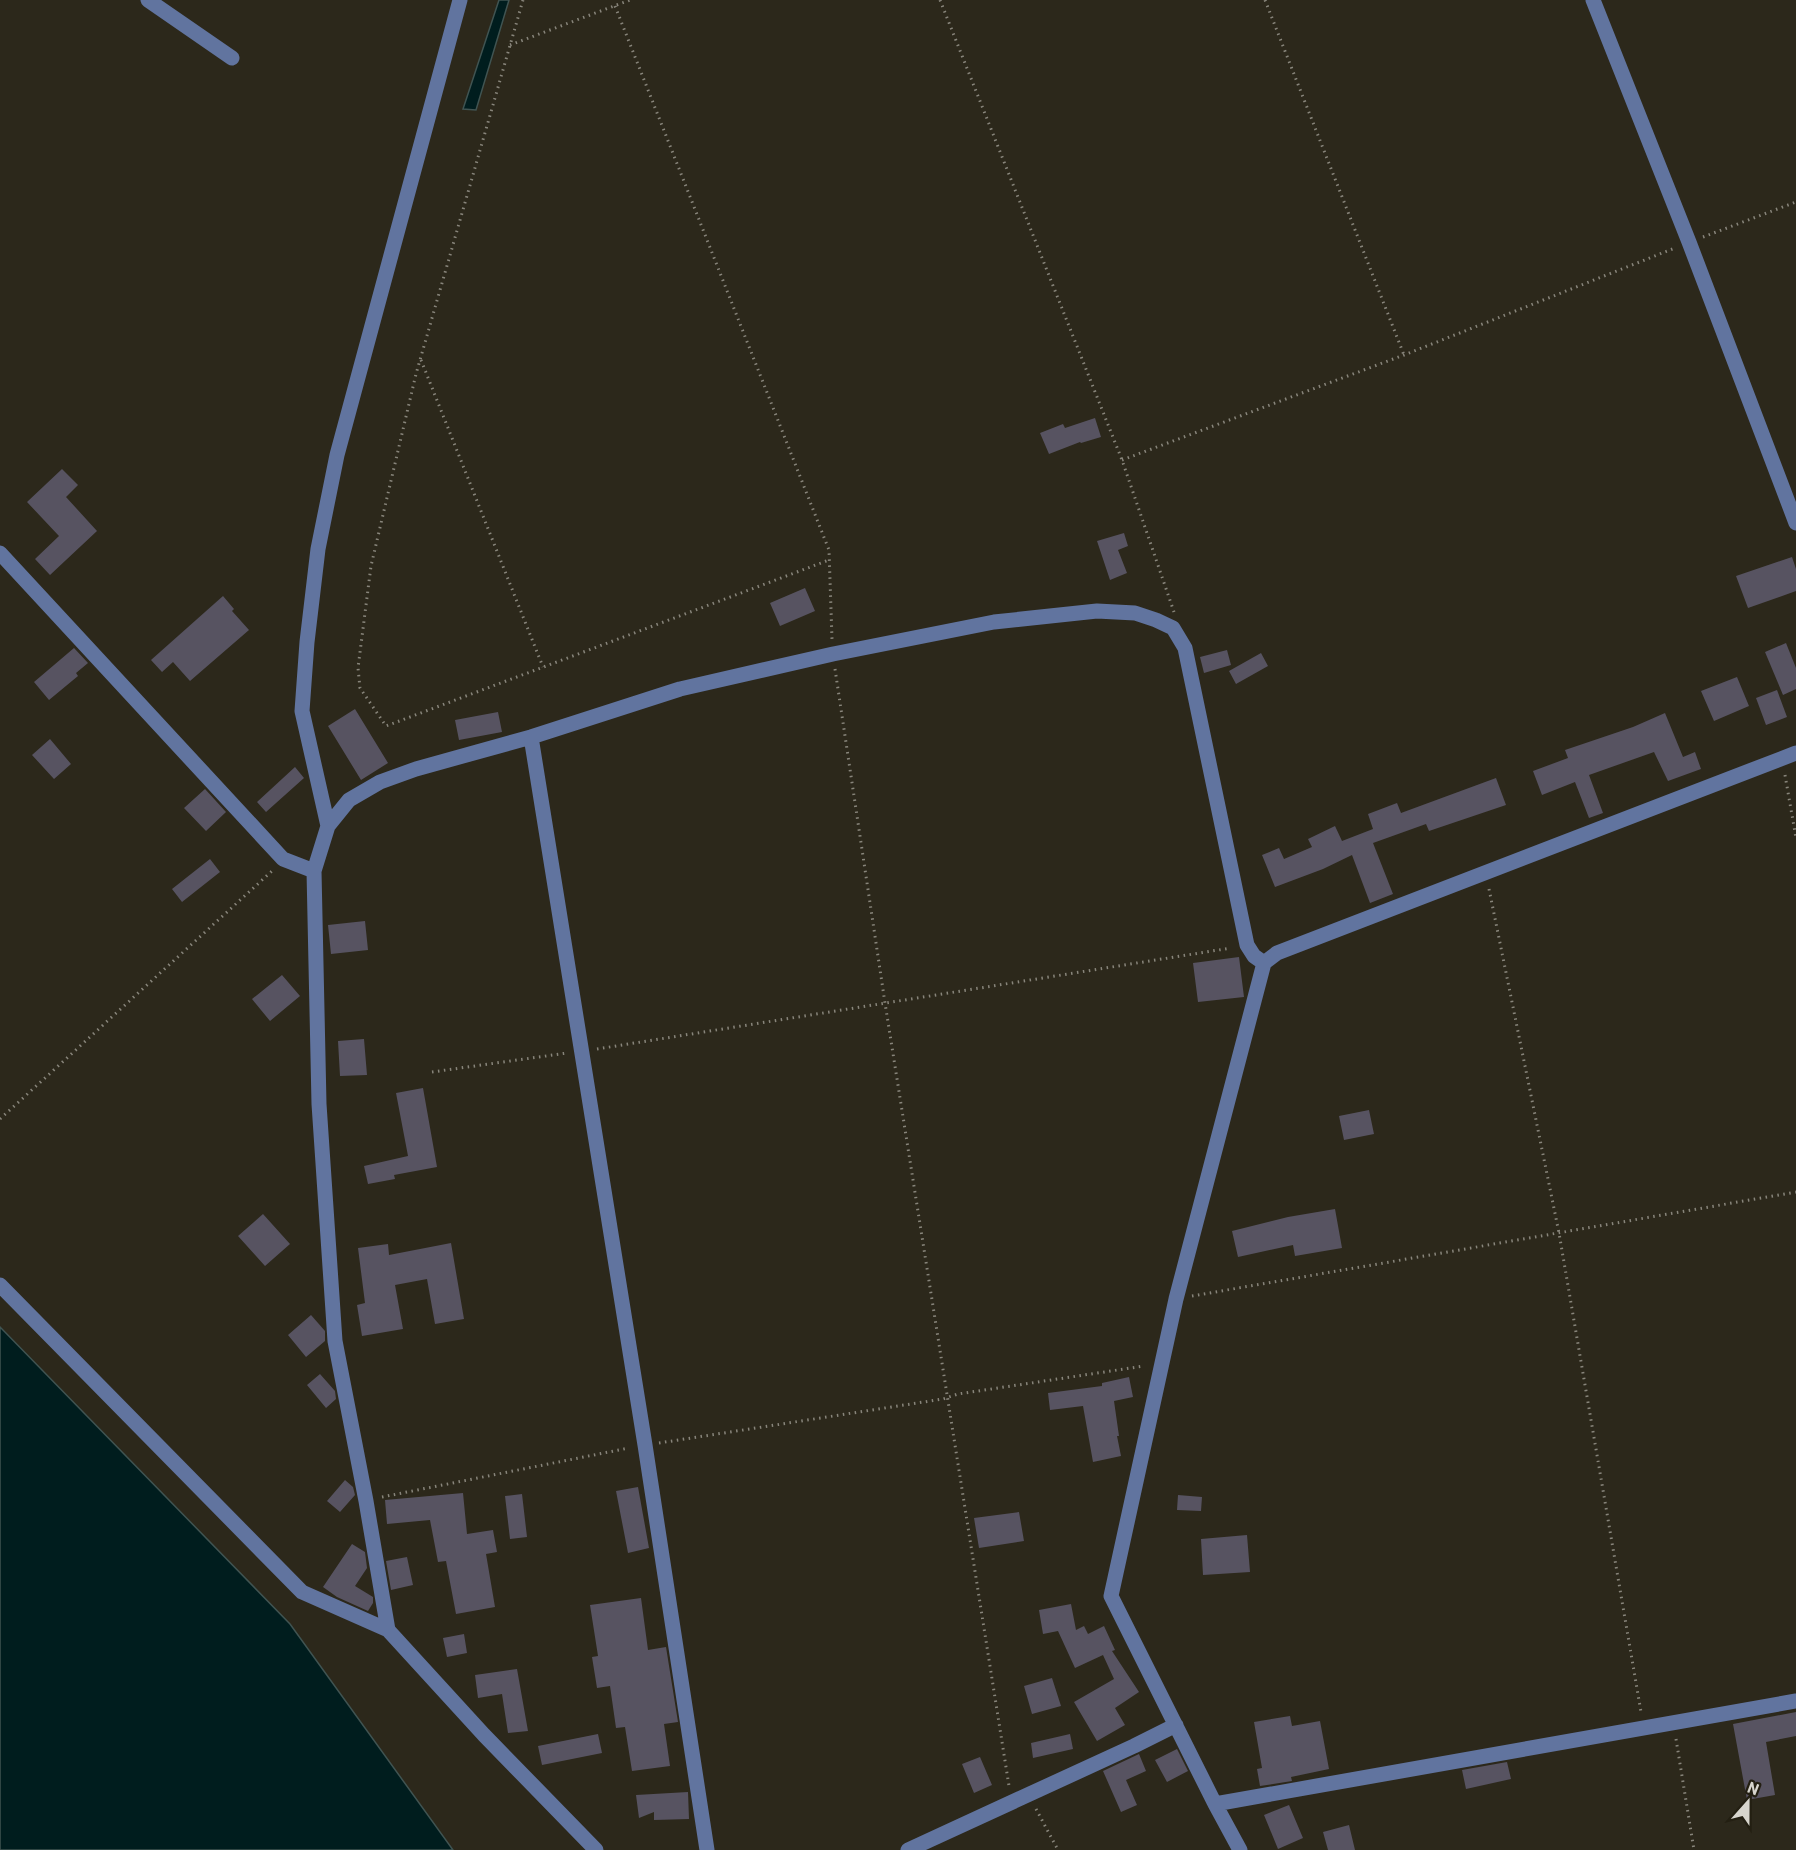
<svg xmlns="http://www.w3.org/2000/svg" width="1796" height="1850" font-family="Barlow,sans-serif">
<rect width="100%" height="100%" fill="#2c281b"/>
<path fill="#001d1e" stroke="#405452" stroke-width="1.5" d="M499,0H509L476,110L463,109Z
M0,1327L290,1624L453,1850H0Z"/>
<path fill="#575361" d="M1095,418L1101,437L1081,443L1080,442L1049,454L1040,433L1063,424L1065,428Z
M62,469L78,485L66,497L97,531L50,575L35,559L59,536L27,502Z
M1124,533L1128,546L1118,550L1127,573L1110,580L1097,541Z
M1792,557L1796,569V591L1748,608L1736,576Z
M805,588L815,611L780,626L770,603Z
M223,596L234,609L232,611L249,630L190,681L173,662L162,672L151,660Z
M1786,643L1796,668V689L1783,695L1765,652Z
M74,648L88,663L76,673L78,676L49,700L34,682Z
M1227,650L1231,665L1204,673L1200,657Z
M1261,653L1268,666L1236,684L1229,671Z
M1737,677L1749,706L1714,721L1701,691Z
M1777,690L1787,717L1766,725L1756,698Z
M355,709L388,763L361,780L328,726Z
M498,712L502,732L459,740L455,720Z
M1665,713L1683,757L1695,752L1701,769L1668,781L1654,752L1589,775L1603,813L1589,818L1575,782L1542,795L1533,771L1568,758L1565,750L1633,727Z
M50,739L71,764L54,779L32,755Z
M295,767L304,778L266,812L257,802Z
M1496,778L1506,805L1429,831L1426,824L1373,843L1393,894L1370,903L1352,855L1323,869L1275,887L1262,855L1279,848L1284,859L1312,847L1308,839L1335,826L1342,841L1373,829L1368,814L1397,803L1401,813Z
M205,789L226,812L206,831L184,808Z
M210,859L220,872L182,902L172,889Z
M365,921L368,950L331,954L328,925Z
M1239,957L1244,997L1198,1002L1193,963Z
M282,975L300,996L270,1021L252,999Z
M364,1039L367,1075L340,1076L338,1041Z
M423,1088L437,1167L394,1175L395,1179L368,1184L364,1166L408,1156L396,1093Z
M1369,1110L1374,1134L1344,1140L1339,1116Z
M1335,1209L1342,1248L1295,1256L1293,1245L1238,1257L1232,1231L1288,1217Z
M263,1214L290,1244L265,1266L238,1236Z
M451,1243L464,1319L435,1324L427,1279L395,1285L403,1329L362,1336L357,1305L365,1303L358,1248L388,1244L389,1255Z
M311,1315L325,1331V1341L306,1357L288,1335Z
M320,1374L335,1391L336,1399L326,1408L307,1385Z
M1129,1377L1133,1397L1114,1401L1119,1436H1117L1121,1456L1093,1462L1083,1406L1050,1410L1048,1393L1102,1386V1383Z
M345,1480L353,1487L355,1495L340,1512L327,1501Z
M638,1487L649,1548L628,1553L616,1491Z
M463,1493L467,1534L493,1530L497,1552L486,1554L495,1607L456,1614L446,1561L438,1562L430,1520L387,1524L385,1500Z
M522,1494L527,1537L510,1539L505,1496Z
M1178,1495L1202,1497L1201,1511L1177,1510Z
M1019,1512L1024,1541L979,1548L974,1518Z
M1247,1535L1250,1572L1203,1575L1201,1539Z
M352,1544L365,1552L367,1568L355,1586L373,1597V1603L368,1611L337,1597L323,1587Z
M407,1557L413,1585L391,1590L386,1561Z
M641,1598L648,1650L666,1647L678,1722L664,1724L670,1766L632,1771L625,1727L616,1728L610,1686L597,1688L592,1657L598,1656L590,1605Z
M1071,1604L1076,1630L1084,1626L1088,1634L1104,1626L1115,1650L1112,1651L1139,1692L1115,1708L1125,1725L1097,1741L1074,1702L1114,1679L1103,1655L1075,1668L1058,1631L1043,1634L1039,1610Z
M464,1634L467,1653L447,1657L443,1638Z
M517,1669L528,1731L508,1733L502,1694L478,1698L475,1675Z
M1052,1678L1061,1706L1032,1714L1024,1686Z
M1796,1712V1736L1766,1742L1775,1795L1747,1800L1733,1724Z
M1290,1716L1292,1726L1320,1721L1329,1769L1291,1777L1292,1781L1260,1786L1257,1769L1262,1768L1254,1722Z
M598,1734L602,1753L542,1765L538,1746Z
M1070,1734L1073,1749L1033,1758L1031,1743Z
M1177,1749L1188,1771L1167,1782L1155,1760Z
M1139,1754L1146,1771L1126,1780L1137,1805L1121,1812L1103,1771Z
M980,1757L992,1785L974,1793L962,1764Z
M1507,1762L1511,1779L1466,1789L1462,1770Z
M688,1792L689,1819L654,1820V1812L639,1818L636,1795Z
M1289,1805L1303,1838L1278,1849L1264,1815Z
M1349,1825L1355,1850H1328L1323,1832Z"/>
<g fill="none" stroke-linecap="round" stroke-linejoin="round">
<path stroke="#88857b" stroke-width="3" stroke-dasharray="1.5 4.5" stroke-linecap="butt" d="M523,0L416,374L371,566L358,668L360,688L386,726L829,560
M940,0L1122,460L1174,612
M1265,0L1404,355
M615,6L829,550L832,639
M510,45L630,0
M1703,237L1796,202
M421,360L543,667
M1122,460L1404,355L1675,248
M835,669L885,1003L1009,1786
M1785,775L1796,838
M1489,889L1559,1233L1641,1712
M597,1049L1231,948
M432,1072L567,1053
M0,1119L272,871
M1192,1296L1796,1192
M659,1443L943,1399L958,1394L1144,1366
M382,1497L629,1448
M1676,1739L1694,1850
M1036,1809L1058,1850"/>
<path stroke="#61749f" stroke-width="15" d="M148,0L232,58
M1593,0L1689,242L1796,523
M0,553L283,859L314,871
M531,737L645,1445L707,1850
M328,826L302,711L307,642L318,549L337,455L460,0
M0,1285L302,1592L388,1630L484,1735L596,1850
M388,1630L366,1501L335,1341L319,1104L314,871L328,826L349,800L380,782L416,769L531,737L680,689L833,654L994,622L1097,611L1135,613L1156,620L1173,628L1185,648L1247,945L1254,956L1264,963
M1215,1804L1796,1701
M908,1850L1134,1746L1176,1725
M1240,1850L1215,1804L1111,1596L1176,1299L1264,963L1277,953L1796,753"/>
</g>
<g transform="translate(1748 1802) rotate(21)" stroke="#231f12" stroke-width="4.5" paint-order="stroke">
<path d="M0-4.5L10 22L0 15L-10 22Z" fill="#d7d5cd"/>
<text y="-9" font-size="16" font-weight="bold" text-anchor="middle" fill="#d7d5cd">N</text>
</g>
</svg>
